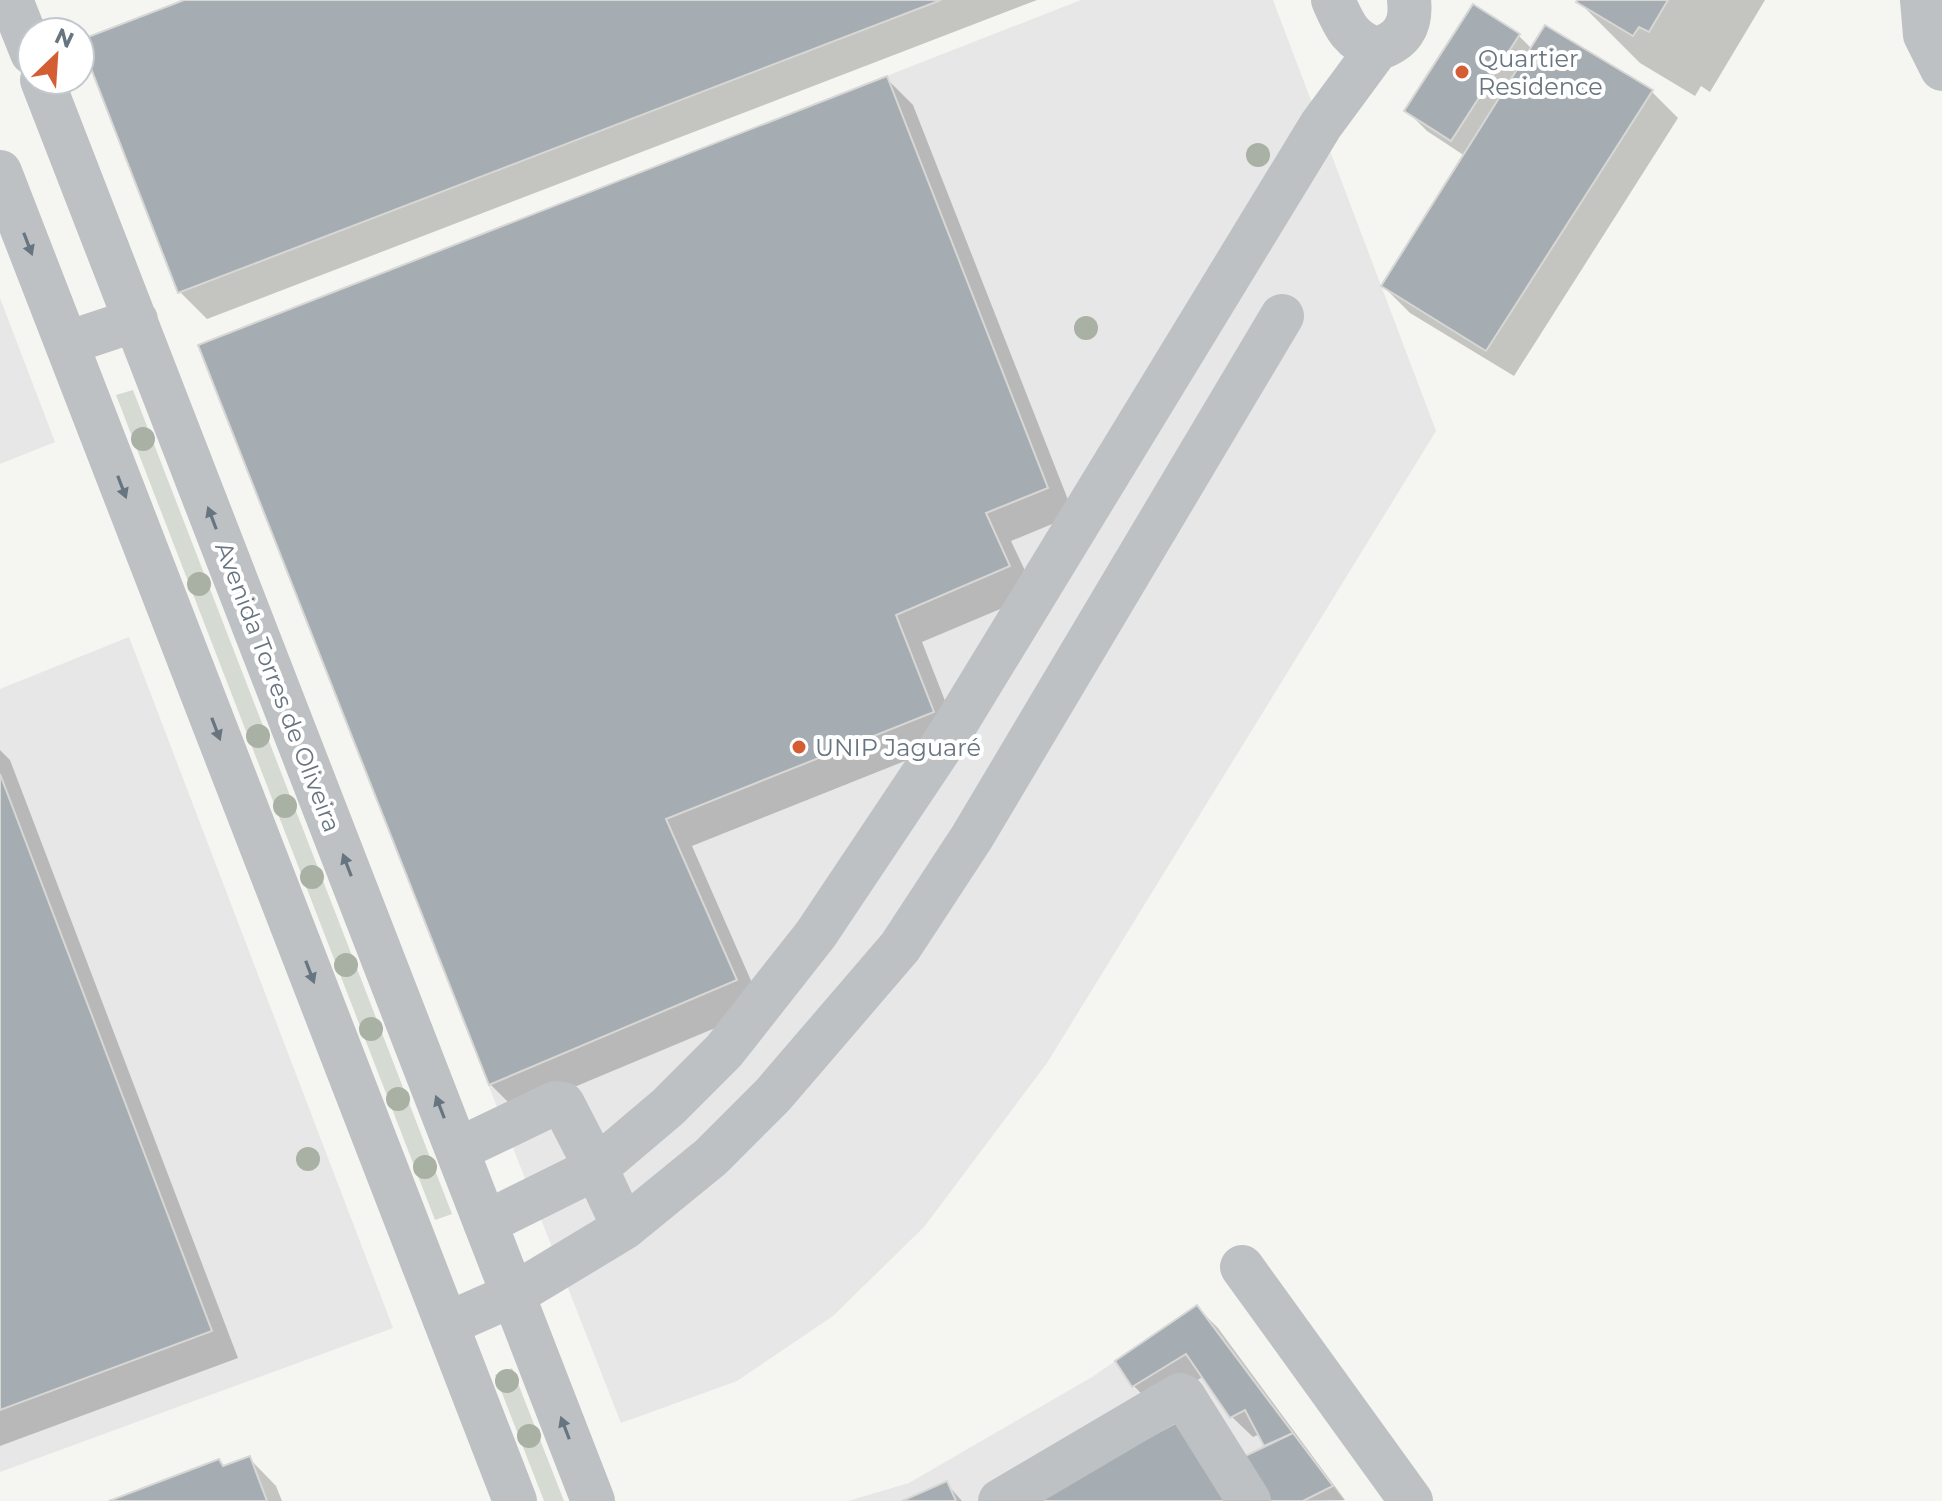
<svg xmlns="http://www.w3.org/2000/svg" width="1942" height="1501" font-family="Montserrat,sans-serif">
<rect width="100%" height="100%" fill="#f5f6f2"/>
<path fill="#e6e7e6" d="M1081,0H1273L1436,431L1047,1063L924,1227L833,1316L737,1381L621,1423L198,345Z
M0,298L55,442L0,464Z
M129,637L393,1328L0,1472V689Z
M1197,1305L1344,1501H848L909,1483L1092,1377Z"/>
<path fill="#d5dad2" d="M133,390L452,1214L435,1220L116,395Z
M512,1368L564,1501H544L495,1375Z"/>
<path fill="#0003" d="M190,0H1037L207,319L180,292Z
M1580,0H1765L1710,92L1701,86L1695,96L1640,63L1579,2Z
M1519,36L1532,49L1651,91L1678,118L1514,376L1410,313L1383,286L1465,156L1427,131L1407,111Z
M886,78L913,105L1074,515L1011,541L1036,594L922,642L960,739L692,846L763,1008L517,1111L490,1084Z
M0,750L10,760L238,1358L0,1446Z
M1197,1307L1218,1328L1345,1500L1267,1501L1268,1447L1260,1434L1253,1437L1232,1417L1204,1376L1154,1407L1134,1386Z
M249,1458L276,1486L282,1501H115L219,1462L225,1467Z
M946,1483L962,1501H906Z"/>
<path fill="#a6adb2" stroke="#d7d7d5" stroke-width="2" d="M184,0H941L178,293L80,40Z
M1578,0H1668L1649,32L1639,27L1633,36L1576,2Z
M1473,4L1520,34L1451,141L1404,111Z
M1545,25L1653,90L1486,351L1381,286Z
M887,76L1048,488L986,513L1010,566L896,615L934,712L666,819L737,980L489,1085L198,345Z
M0,774L212,1331L0,1410Z
M1197,1305L1293,1433L1264,1446L1245,1410L1230,1418L1186,1354L1132,1387L1115,1361Z
M1188,1416L1234,1501H1031Z
M1293,1433L1333,1486L1303,1501H1264L1241,1458Z
M250,1456L267,1501H109L219,1459L223,1466Z
M947,1481L956,1501H902Z"/>
<g fill="none" stroke-linecap="round" stroke-linejoin="round">
<path stroke="#bdc1c4" stroke-width="44" d="M11,0L32,53
M1333,0C1344,25 1350,41 1377,49C1402,41 1412,26 1409,0
M1922,0L1925,35L1942,69
M42,80L593,1501
M0,172L515,1501
M67,343L136,320
M457,1150L555,1103L563,1104L596,1168L624,1228
M485,1223L596,1168L668,1107L724,1051L816,934L951,732L1321,125L1377,49
M1242,1267L1411,1501
M447,1324L513,1295L624,1228L711,1157L773,1095L900,947L972,837L1282,316
M1000,1501L1180,1395L1184,1397L1249,1501"/>
</g>
<g fill="#a8b1a4">
<circle cx="1258" cy="155" r="12"/>
<circle cx="1086" cy="328" r="12"/>
<circle cx="143" cy="439" r="12"/>
<circle cx="199" cy="584" r="12"/>
<circle cx="258" cy="736" r="12"/>
<circle cx="285" cy="806" r="12"/>
<circle cx="312" cy="877" r="12"/>
<circle cx="346" cy="965" r="12"/>
<circle cx="371" cy="1029" r="12"/>
<circle cx="398" cy="1099" r="12"/>
<circle cx="308" cy="1159" r="12"/>
<circle cx="425" cy="1167" r="12"/>
<circle cx="507" cy="1381" r="12"/>
<circle cx="529" cy="1436" r="12"/>
</g>
<defs><path id="oneway-solid" d="M-6-.8H1V-3.2L6.5 0L1 3.2V.8H-6Z" transform="scale(2)"/></defs>
<g fill="#677581">
<use href="#oneway-solid" transform="translate(28 244) rotate(69)"/>
<use href="#oneway-solid" transform="translate(122 487) rotate(69)"/>
<use href="#oneway-solid" transform="translate(212 518) rotate(-111)"/>
<use href="#oneway-solid" transform="translate(216 729) rotate(69)"/>
<use href="#oneway-solid" transform="translate(347 865) rotate(-111)"/>
<use href="#oneway-solid" transform="translate(310 972) rotate(69)"/>
<use href="#oneway-solid" transform="translate(440 1107) rotate(-111)"/>
<use href="#oneway-solid" transform="translate(565 1428) rotate(-111)"/>
</g>
<g fill="#d45d34" stroke="#fff" stroke-width="3">
<circle cx="1462" cy="72" r="8"/>
<circle cx="799" cy="747" r="8"/>
</g>
<g text-anchor="middle" dominant-baseline="central" stroke-width="8" stroke-linejoin="round" paint-order="stroke">
<g font-size="24" fill="#677581" stroke="#fff" text-anchor="start">
<text x="1478" y="58">Quartier<tspan x="1478" dy="28">Residence</tspan></text>
<text x="815" y="747">UNIP Jaguaré</text>
</g>
<g font-size="24" fill="#677581" stroke="#fff">
<text transform="translate(278 687) rotate(69)">Avenida Torres de Oliveira</text>
</g>
</g>
<g transform="translate(56 56) rotate(25)"><circle r="38" fill="#ffffff" stroke="#c2c8cd" stroke-width="2"/>
<path d="M0-6L14 30L0 20L-14 30Z" fill="#d45d34"/>
<text y="-12" font-size="22" font-weight="bold" text-anchor="middle" fill="#677581">N</text>
</g>
</svg>
